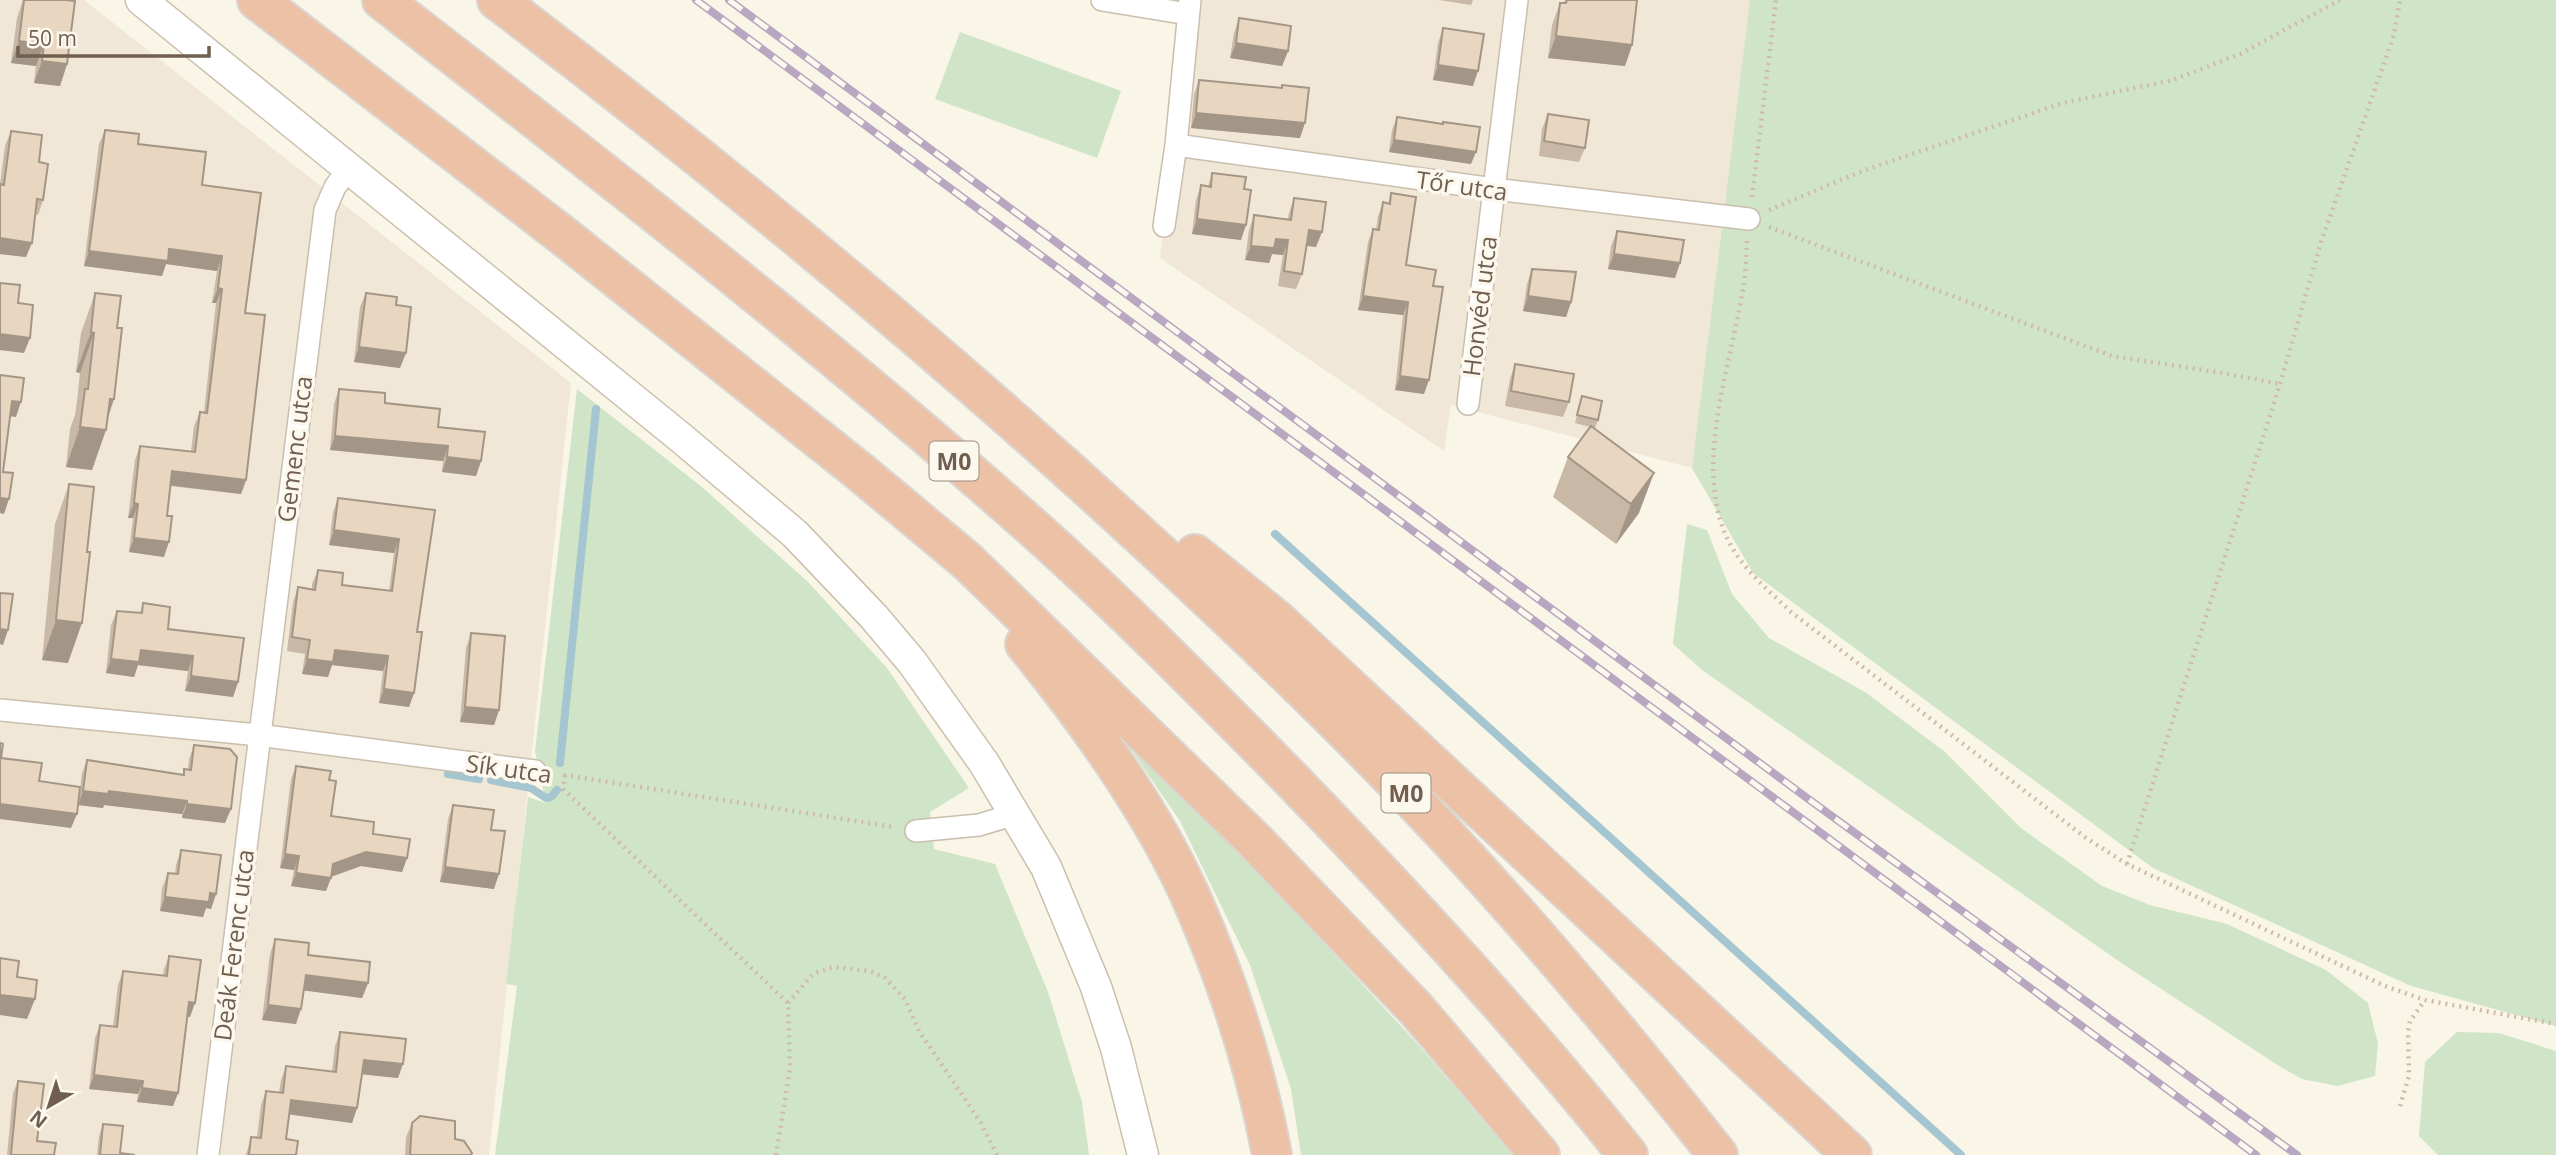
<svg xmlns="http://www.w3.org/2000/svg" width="2556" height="1155" font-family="'Open Sans',sans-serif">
<rect width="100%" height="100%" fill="#f9f5e7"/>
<path fill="#f0e7d6" d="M0,0H84L571,383L489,1155H0Z
M1102,0H1750L1692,468L1451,405L1444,451L1160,258L1188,14Z"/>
<path fill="#d0e5c7" d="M1750,0H2556V1026L2411,986L2153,868L1753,573L1692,468Z
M960,32L1121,91L1097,158L935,99Z
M577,389L702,487L808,582L887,668L969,788L930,812L934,849L995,864L1048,992L1082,1102L1089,1155H495L517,986L506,984L528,797L546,803L535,751Z
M1687,524L1707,530L1732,594L1769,638L1865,692L1945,752L2021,828L2102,886L2150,905L2227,924L2326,970L2368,1003L2378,1044L2375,1076L2337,1086L2302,1079L2279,1066L2120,962L1702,670L1673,644Z
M1121,735L1262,876L1413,1039L1513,1155H1301L1291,1089L1250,965L1180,821Z
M2457,1032L2499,1033L2556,1051V1155H2438L2419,1136L2425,1062Z"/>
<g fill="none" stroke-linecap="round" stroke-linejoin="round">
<path stroke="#a5c5d1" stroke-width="8" d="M1275,534L1961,1155
M560,763L596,409
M448,774L479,779
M491,780L531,788L546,798L551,797L557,790"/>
<g stroke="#cabeae" stroke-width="24">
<path id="street" d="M1102,0L1188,14
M1176,145L1494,189L1749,219
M1164,226L1176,145L1190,0
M1468,404L1517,0
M0,710L258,735L535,771
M916,831L979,825L1015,814
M208,1155L325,210L335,187L348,169"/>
</g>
<g stroke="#ccbfad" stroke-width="33">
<path id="secondary" d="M141,0L680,437L795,534L874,617L912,662L984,763L1046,867L1096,987L1116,1048L1143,1155"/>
</g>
<g stroke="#dad5d1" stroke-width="42">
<path id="highway" d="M257,0L566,238L859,471L967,561L1254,840L1416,1009L1540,1155
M382,0C605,173 829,346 1040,534C1127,612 1209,696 1291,779C1408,900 1522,1023 1628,1155
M497,0C724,172 944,354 1154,548C1247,634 1339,722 1426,814C1529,923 1625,1038 1718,1155
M1195,554L1277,620L1852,1155
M1025,644C1086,718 1155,815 1193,902C1228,982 1256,1069 1272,1155"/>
</g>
<path stroke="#d0bba5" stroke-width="4.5" stroke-dasharray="2 5" stroke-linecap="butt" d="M1752,197L1776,0
M1769,210L1865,170L2063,103L2173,80L2240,54L2340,0
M1769,227L2112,356L2223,373L2280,384
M1747,241C1746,255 1746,269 1744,283C1733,359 1693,461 1726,536C1740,567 1767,589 1791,612L2086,838L2127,864L2385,986L2425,1000L2556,1024
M564,775L894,827
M565,775L563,789L788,1003L790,1069L776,1155
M2127,864L2280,384L2321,242L2394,35L2400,0
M788,1003L813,974L833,967L870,971L885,978L905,999L919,1031L981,1123L997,1155
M2400,1106L2409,1076L2408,1032L2410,1021L2425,1000"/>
<use href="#street" stroke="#fff" stroke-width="21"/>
<use href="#secondary" stroke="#fff" stroke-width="30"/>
<use href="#highway" stroke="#ecc1a6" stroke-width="38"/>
<g stroke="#b9a7c2" stroke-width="8">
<path id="rail" d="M696,0L2256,1155
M729,0L1807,798L2297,1155"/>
</g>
<use href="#rail" stroke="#fdf8ed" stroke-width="5" stroke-dasharray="16" stroke-linecap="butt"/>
</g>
<path fill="#c8b8a5" d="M23,0L67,64L60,86L34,83L36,66L11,63L17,18Z
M1439,0H1473L1471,5Z
M1565,0H1637L1632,45L1625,66L1548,58L1552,25L1560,3H1564Z
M1239,18L1288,51L1282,66L1230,58L1234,33Z
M1443,28L1473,86L1433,80L1438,43Z
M1199,80L1281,88L1282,85L1300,138L1191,128L1194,94Z
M1548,114L1585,148L1579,162L1539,156L1542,129Z
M1397,117L1471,164L1389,152L1392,130Z
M105,130L138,144L202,185L245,313L246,480L241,494L170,486L164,557L129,552L133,518H128L135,460L140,446L191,452L194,426L200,412H204L216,303H212L217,271L166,264L162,276L84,266L99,144Z
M11,131L39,162L43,200L38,215L35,214L26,257L0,254V184L5,146Z
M1212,173L1244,189L1241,240L1192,234L1196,200L1201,185L1208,186Z
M1391,193L1406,265L1433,286L1424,394L1395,390L1403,315L1358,310L1368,242L1373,229L1376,230L1378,216L1383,202L1388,203Z
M1294,198L1316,247L1306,246L1302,274L1296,289L1278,286L1283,255L1272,254L1269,263L1245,260L1249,230L1254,215L1288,219L1289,213Z
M1617,231L1680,263L1675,278L1608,269L1611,246Z
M1532,269L1571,302L1566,317L1523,311L1527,284Z
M95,293L117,328L114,399L92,470L66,467L70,429L75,415L77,401L80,373L76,372L81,333Z
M366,293L396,305L400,368L354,362L360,307Z
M1515,364L1569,402L1563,417L1505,406L1510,379Z
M339,389L385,403L438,427L481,461L476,476L442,472L443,461L330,450L334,404Z
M1582,396L1598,420L1595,428L1592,427L1639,513L1616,544L1553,497L1568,457L1590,427L1575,423Z
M69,484L68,663L42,660L55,524Z
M338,498L435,510L417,632L414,693L409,707L379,703L383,671L332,665L328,677L302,674L305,654L287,651L293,602L298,587L312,589V584L318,570L342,585L389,591L394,553L329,545L333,512Z
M143,603L168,629L238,682L233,697L185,691L188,671L138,665L134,677L106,673L111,625L117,611L140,613Z
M471,633L499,710L494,725L460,722L466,648Z
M194,745L225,823L182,818V814L104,805L103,808L78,805L82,773L87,760L183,775L184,769L188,770L189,759Z
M296,766L329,780L331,816L373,834L407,858L402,872L361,866L331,877L326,891L291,886L294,870L280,868L291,779Z
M453,805L491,830L494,889L440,882L448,819Z
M181,850L216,894L211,909L206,908L203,917L160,911L162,888L168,873L175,874L176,865Z
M275,939L368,983L362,998L304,990L296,1024L262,1020L270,954Z
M169,956L190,1017L187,1016L178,1093L173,1106L137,1102L138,1094L89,1089L95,1038L100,1025L113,1027L118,985L123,971L163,976L164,969Z
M340,1032L398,1078L362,1074L357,1108L352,1123L289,1114L286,1139L296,1155H246L251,1137H257L261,1105L266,1091L279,1093L281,1080L286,1066L332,1072L335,1046Z
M18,1081L37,1141L54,1155H7L13,1093Z
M412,1123L455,1139L471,1155H405L406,1137Z
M103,1124L120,1153L135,1155H97L99,1136Z"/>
<path fill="#a39686" d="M1556,36L1632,45L1625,66L1548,58Z
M19,41L44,44L36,66L11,63Z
M1236,43L1288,51L1282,66L1230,58Z
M42,61L67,64L60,86L34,83Z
M1438,65L1478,71L1473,86L1433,80Z
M1196,113L1305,123L1300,138L1191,128Z
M1394,140L1476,152L1471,164L1389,152Z
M1197,219L1246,225L1241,240L1192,234Z
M1309,230L1322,232L1316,247L1303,245Z
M0,238L32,243L26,257L0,254Z
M1276,239L1288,240L1283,255L1272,254L1269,263L1245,260L1251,246Z
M169,249L222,256L217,271L166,264L162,276L84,266L89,251Z
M1614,254L1680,263L1675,278L1608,269Z
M218,288L222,289L216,303H212Z
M1363,296L1408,302L1403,315L1358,310Z
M1528,296L1571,302L1566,317L1523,311Z
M91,332L94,333L80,373L76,372Z
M0,334L30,338L24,353L0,350Z
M359,347L406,353L400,368L354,362Z
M1400,376L1429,380L1424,394L1395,390Z
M110,399H114L103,430H106L92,470L66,467L80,427Z
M12,401L21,402L16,417L7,416Z
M335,436L448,446L443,461L330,450Z
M447,457L481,461L476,476L442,472Z
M172,471L246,480L241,494L167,485Z
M1654,473L1639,513L1616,544L1631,504Z
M0,498L9,499L4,514L0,513Z
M134,503L138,504L133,518H128Z
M334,530L399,539L394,553L329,545Z
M134,538L169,542L164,557L129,552Z
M56,620L82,623L68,663L42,660Z
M0,629L8,630L3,645L0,644Z
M141,650L193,656L188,671L138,665L134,677L106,673L111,659Z
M335,650L388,656L383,671L332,665L328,677L302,674L307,659Z
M191,676L238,682L233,697L185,691Z
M384,689L414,693L409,707L379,703Z
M465,707L499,710L494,725L460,722Z
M83,791H109L187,801L182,814L104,805L103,808L78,805Z
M0,804L77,814L71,828L0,819Z
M187,804L231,809L225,823L182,818Z
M366,852L407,858L402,872L361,866L330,877L331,878L326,891L291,886L296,873L333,864Z
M285,854L299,856L294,870L280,868Z
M445,867L499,874L494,889L440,882Z
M210,893L216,894L211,909L206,908L203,917L160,911L165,897Z
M306,975L368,983L362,998L300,990Z
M0,995L35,999L27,1019L0,1015Z
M189,1002L195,1003L190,1017L184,1016Z
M268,1005L301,1009L296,1024L262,1020Z
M364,1060L403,1064L398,1078L359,1074Z
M94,1075L143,1081L138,1094L89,1089Z
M142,1088L178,1093L173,1106L137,1102Z
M291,1100L357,1108L352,1123L286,1114Z"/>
<path fill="#e9d6c0" stroke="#a39686" stroke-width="2" d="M24,0H65L75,1L67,64L42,61L44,44L19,41Z
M1567,0H1637L1632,45L1556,36L1560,3H1566Z
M1239,18L1291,26L1288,51L1236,43Z
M1443,28L1484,34L1478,71L1438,65Z
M1199,80L1282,88V85L1309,88L1305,123L1196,113Z
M1548,114L1589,120L1585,148L1544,141Z
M1397,117L1443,124V122L1480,127L1476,152L1394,140Z
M105,130L139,134L138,144L206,152L202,185L261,193L245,313L265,315L246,480L172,471L167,516H172L169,542L134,538L138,504L134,503L140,446L195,452L200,412L207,413L222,289L218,288L222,256L169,249L168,261L89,251Z
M11,131L42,135L39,162L48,164L43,200L37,199L32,243L0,238V184L4,185Z
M1212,173L1246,177L1244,189L1251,190L1246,225L1197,219L1201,185L1211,187Z
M1391,193L1416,197L1406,265L1436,270L1433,286L1443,287L1429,380L1400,376L1408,302L1363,296L1373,229L1379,230L1383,202L1390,204Z
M1294,198L1326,202L1322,232L1309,230L1302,274L1284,271L1288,240L1276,239L1274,248L1251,246L1254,215L1291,220Z
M1617,231L1684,240L1680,263L1614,254Z
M1532,269L1576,272L1571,302L1528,296Z
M0,283L20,285L18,303L33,305L30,338L0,334Z
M95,293L121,296L117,328H122L114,399H110L106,430L80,427L85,389H88L94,333L91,332Z
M366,293L397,297L396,305L411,307L406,353L359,347Z
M1515,364L1574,374L1569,402L1511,391Z
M0,375L24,378L21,402L12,401L3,472L13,473L9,499L0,498Z
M339,389L385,393V403L440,409L438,427L485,432L481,461L447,457L448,446L335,436Z
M1582,396L1602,401L1598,420L1577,415Z
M1591,426L1654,473L1631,504L1568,457Z
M69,484L94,487L87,552H90L82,623L56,620Z
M338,498L435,510L417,632H422L414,693L384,689L388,656L335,650L333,662L307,659L310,640L292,637L298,587L315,590L318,570L343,573L342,585L392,591L399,539L334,530Z
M0,593L13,594L8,630L0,629Z
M143,603L170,607L168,629L244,638L238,682L191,676L193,656L141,650L139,662L111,659L117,611L142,613Z
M471,633L505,636L499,710L465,707Z
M0,743L3,744L1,758L42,763L39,781L80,787L77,814L0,804Z
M194,745L230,749L237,757L231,809L187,804V801L109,791L108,794L83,791L87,760L184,775V769L191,770Z
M296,766L331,771L329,780L336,781L331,816L374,822L373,834L410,839L407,858L366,852L333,864L331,878L296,873L299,856L285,854Z
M453,805L494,810L491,830L505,831L499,874L445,867Z
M181,850L221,855L216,894L210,893L209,902L165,897L168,873L178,874Z
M275,939L309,943L308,955L370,962L368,983L306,975L301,1009L268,1005Z
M169,956L201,960L195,1003L189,1002L178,1093L142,1088L143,1081L94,1075L100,1025L117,1027L123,971L167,976Z
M0,958L19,961L17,977L37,980L35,999L0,995Z
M340,1032L406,1039L403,1064L364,1060L357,1108L291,1100L286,1139L298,1141L296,1155H249L251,1137L261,1138L266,1091L283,1093L286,1066L336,1072Z
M18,1081L44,1084L37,1141L56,1143L54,1155H11Z
M420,1116L455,1121V1139L464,1141L472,1153L471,1155H410L412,1123Z
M103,1124L123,1126L120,1153L135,1155H100Z"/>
<g text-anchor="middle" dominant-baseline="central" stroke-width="7" stroke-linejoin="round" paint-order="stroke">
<g fill="#fdf8ed" stroke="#9a8d7e" stroke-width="2">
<rect x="929.5" y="441.5" width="49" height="39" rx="5"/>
<rect x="1381.5" y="773.5" width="49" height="39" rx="5"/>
</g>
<g font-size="23" font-weight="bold" fill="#705f4f">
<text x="954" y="461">M0</text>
<text x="1406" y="793">M0</text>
</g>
<g font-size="24" fill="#705f4f" stroke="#fdf8ed">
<text transform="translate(1462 185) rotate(8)">Tőr utca</text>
<text transform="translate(1479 306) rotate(-83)">Honvéd utca</text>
<text transform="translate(294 449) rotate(-83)">Gemenc utca</text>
<text transform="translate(509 768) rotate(8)">Sík utca</text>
<text transform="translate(233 945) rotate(-83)">Deák Ferenc utca</text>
</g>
</g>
<g transform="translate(49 1106) rotate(219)" stroke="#fdf8ed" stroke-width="5" paint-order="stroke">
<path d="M0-5L12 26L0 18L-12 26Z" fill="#705f4f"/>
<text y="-10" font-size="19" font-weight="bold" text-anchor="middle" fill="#705f4f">N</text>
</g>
<path d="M18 46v10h191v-10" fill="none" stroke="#705f4f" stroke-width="3.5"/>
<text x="28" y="46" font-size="21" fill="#705f4f" stroke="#fdf8ed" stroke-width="5" paint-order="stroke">50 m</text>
</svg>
